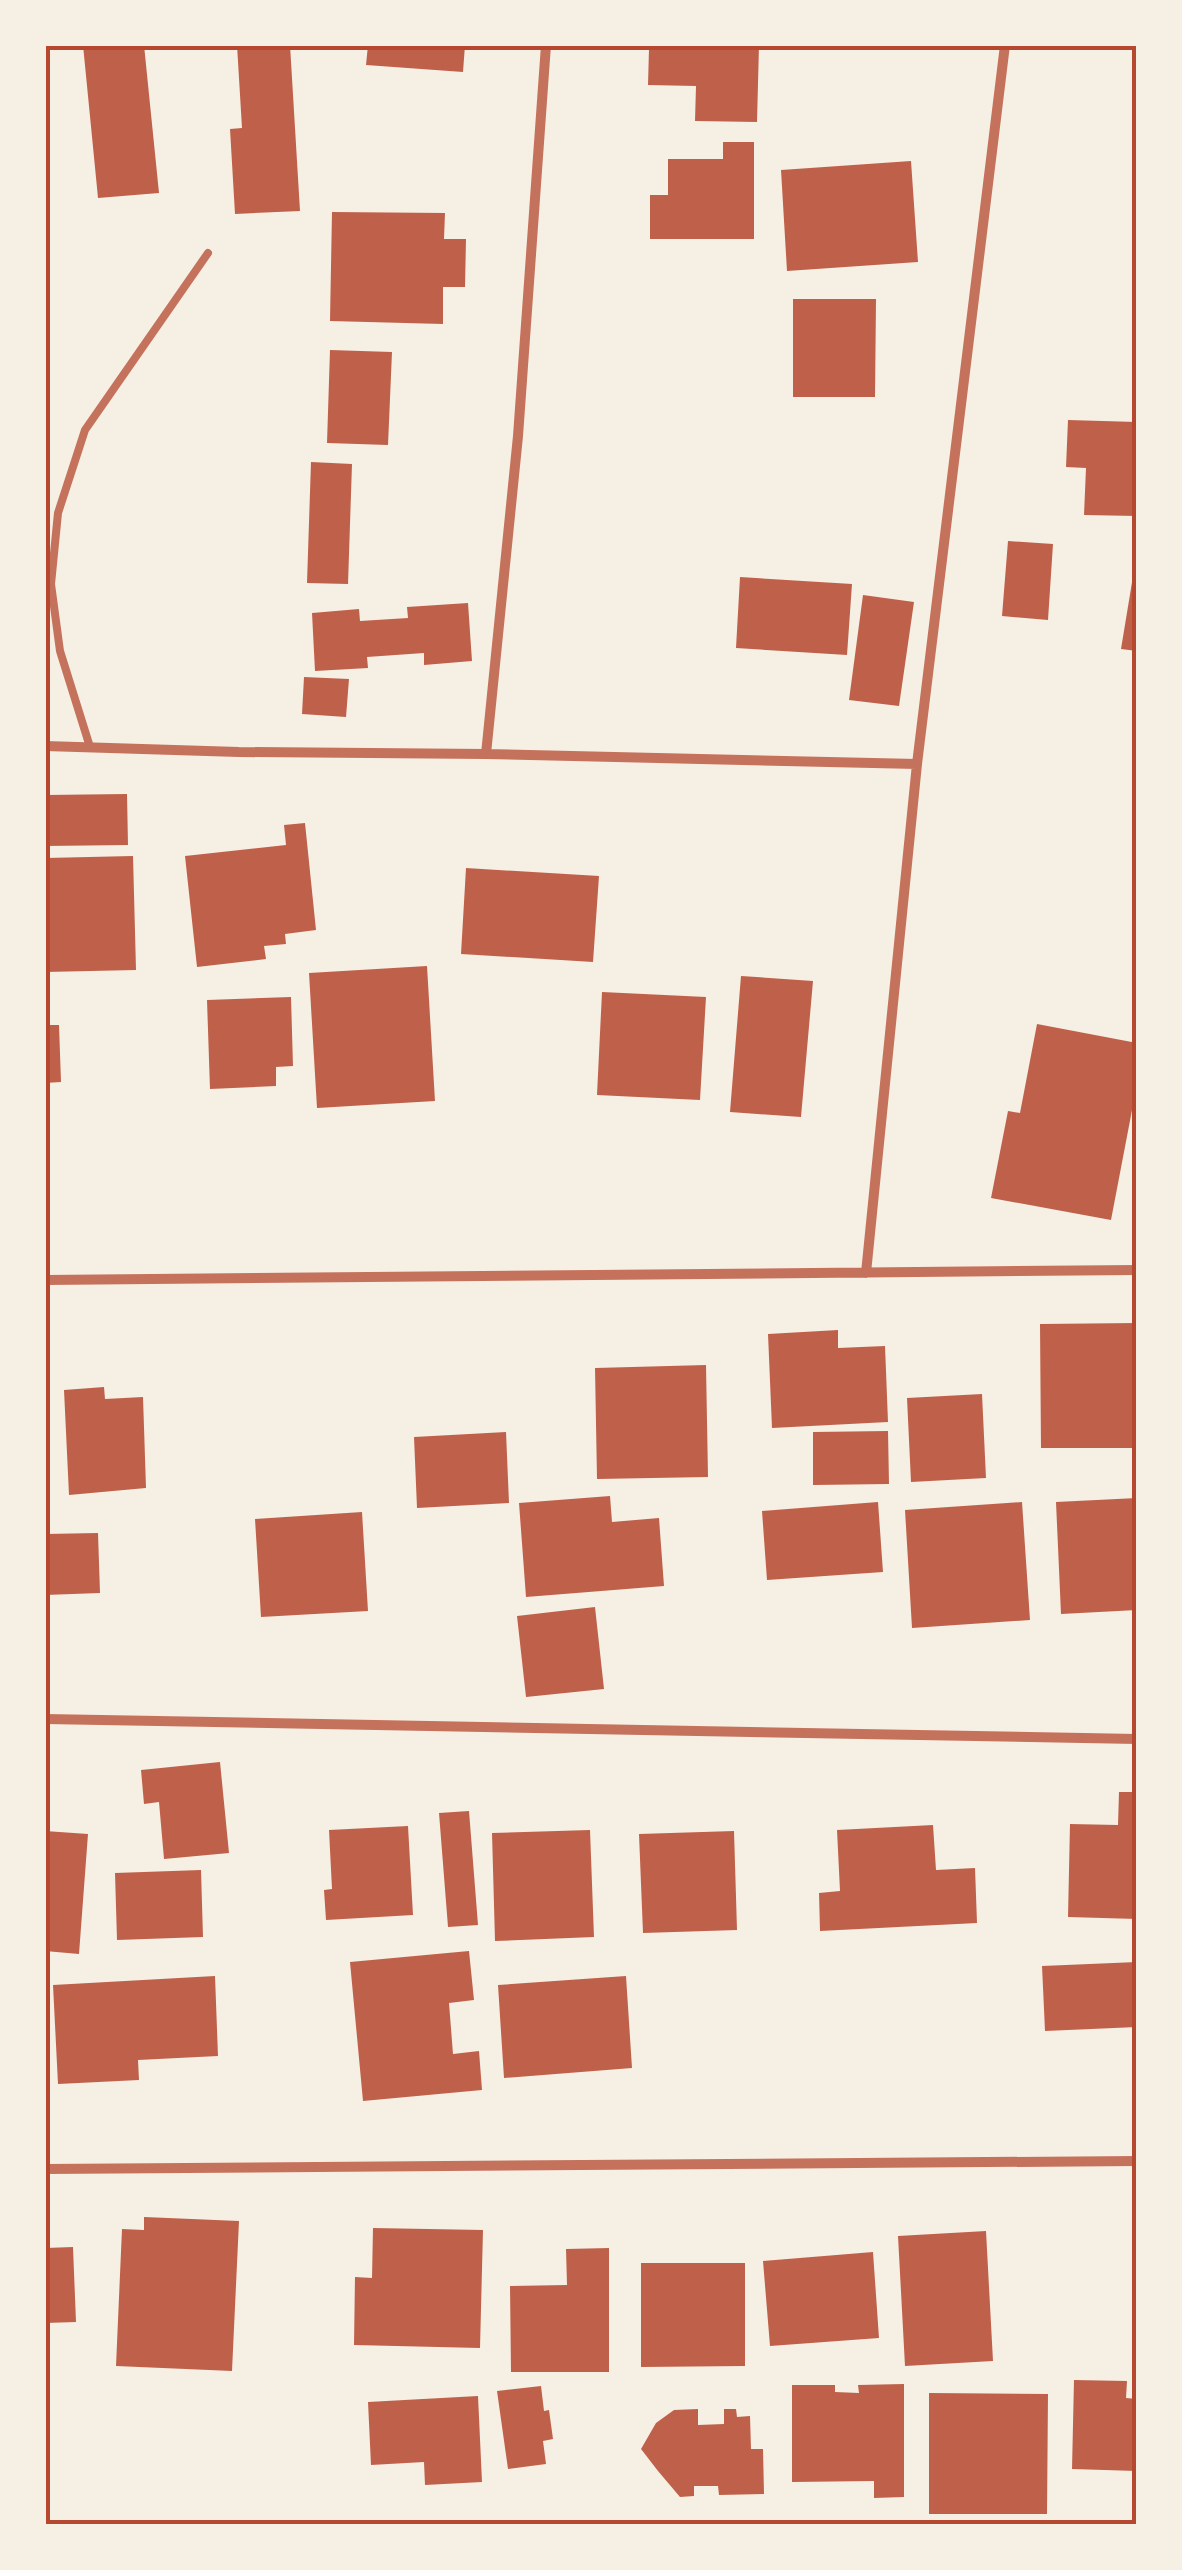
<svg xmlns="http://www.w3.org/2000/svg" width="1182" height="2570" font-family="'PT Sans Narrow',sans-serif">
<rect width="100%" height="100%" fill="#f6efe4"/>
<path fill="#bf614a" d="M83,45H144L159,193L98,198Z
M237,45H290L300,211L235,214L230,129L242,128Z
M368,45H465L463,72L366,65Z
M629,45H759L757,122L695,121L696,86L648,85L649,49L629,48Z
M723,142H754V239H650V195H668V159H723Z
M911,161L918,262L787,271L781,170Z
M332,212L445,213L444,239H466L465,287H443V324L330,321Z
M793,299H876L875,397H793Z
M330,350L392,352L388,445L327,443Z
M1068,420L1137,422V516L1084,515L1086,468L1066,467Z
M311,462L352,464L348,584L307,583Z
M1008,541L1053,544L1048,620L1002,616Z
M1135,564H1137V651L1121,649Z
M740,577L852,584L847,655L736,648Z
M863,595L914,602L899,706L849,700Z
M468,603L472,661L424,665V653L367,657L368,668L315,671L312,613L359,609L360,621L408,618L407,607Z
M304,677L349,679L346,717L302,714Z
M127,794L128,845L45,846V795Z
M305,823L316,930L285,934L286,944L264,946L266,959L197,967L185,856L286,845L284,825Z
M133,856L136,970L45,972V858Z
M466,868L599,876L593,962L461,954Z
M427,966L435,1101L317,1108L309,973Z
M741,976L813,981L801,1117L730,1112Z
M602,992L706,997L700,1100L597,1095Z
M291,997L293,1066L276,1067V1086L210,1089L207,1000Z
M1037,1024L1137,1043V1084L1111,1220L991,1198L1008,1111L1020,1113Z
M45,1025H59L61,1082L45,1083Z
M1137,1323V1448H1041L1040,1324Z
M838,1330V1348L885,1346L888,1422L772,1428L768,1334Z
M706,1365L708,1477L597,1479L595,1368Z
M104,1387L105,1399L143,1397L146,1488L69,1495L64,1390Z
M982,1394L986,1478L911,1482L907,1398Z
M888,1431L889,1484L813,1485V1432Z
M506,1432L509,1503L417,1508L414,1437Z
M610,1496L612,1522L659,1518L664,1586L526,1597L519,1503Z
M1137,1498V1610L1061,1614L1056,1502Z
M878,1502L883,1572L767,1580L762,1511Z
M1022,1502L1030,1620L912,1628L905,1510Z
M362,1512L368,1611L261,1617L255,1519Z
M98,1533L100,1593L45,1595V1534Z
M595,1607L604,1689L526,1697L517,1616Z
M220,1762L229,1853L164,1859L159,1802L144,1804L141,1770Z
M1119,1792H1137V1919L1068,1917L1070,1824L1118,1825Z
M469,1811L478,1925L448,1927L439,1813Z
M933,1825L936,1870L975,1868L977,1923L820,1931L819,1893L840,1891L837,1830Z
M408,1826L413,1915L326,1920L324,1890L332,1889L329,1830Z
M590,1830L594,1937L495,1941L492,1833Z
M45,1831L88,1834L79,1954L45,1951Z
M734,1831L737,1930L643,1933L639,1834Z
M201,1870L203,1937L117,1940L115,1873Z
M469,1951L474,2000L449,2003L453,2054L479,2051L482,2090L363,2101L350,1962Z
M1137,1962V2027L1045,2031L1042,1966Z
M215,1976L218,2056L138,2060L139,2080L58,2084L53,1985Z
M626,1976L632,2068L504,2078L498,1985Z
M144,2217L239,2221L232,2371L116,2366L122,2229L144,2230Z
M373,2228L483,2230L480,2348L354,2345L355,2277L372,2278Z
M986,2231L993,2361L905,2366L898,2236Z
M73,2247L76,2322L45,2323V2248Z
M609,2248V2372H511L510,2286L567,2285L566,2249Z
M873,2252L879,2338L770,2346L763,2261Z
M641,2263H745V2366L641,2367Z
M1074,2380L1127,2381L1126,2398L1137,2399V2471L1072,2469Z
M904,2384V2497L874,2498V2481L792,2482V2385H835V2392L859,2393L858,2385Z
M541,2386L544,2411L549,2410L553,2439L543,2441L546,2464L508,2469L497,2391Z
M929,2393L1048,2394L1047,2514H929Z
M478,2396L482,2482L425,2485L424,2462L371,2465L368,2402Z
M698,2409V2425L724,2424V2409H736L737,2417L750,2416L751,2449H763L764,2494L719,2495L718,2486H694V2496L680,2497L658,2471L641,2449L656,2423L674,2410Z"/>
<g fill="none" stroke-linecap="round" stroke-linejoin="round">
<path stroke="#c5725c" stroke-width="8" d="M90,747L60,651L51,584L58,513L85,430L208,253"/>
<path stroke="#c5725c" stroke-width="10" d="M45,746L239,752L486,754L917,764
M486,754L518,436L546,45
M866,1273L917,764L1005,45
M45,1280L1137,1270
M45,1719L1137,1739
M45,2169L1137,2161"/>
</g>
<rect width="1182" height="2570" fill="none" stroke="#f6efe4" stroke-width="95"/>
<rect x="48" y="48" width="1086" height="2474" fill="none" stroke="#b5482f" stroke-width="4"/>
</svg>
